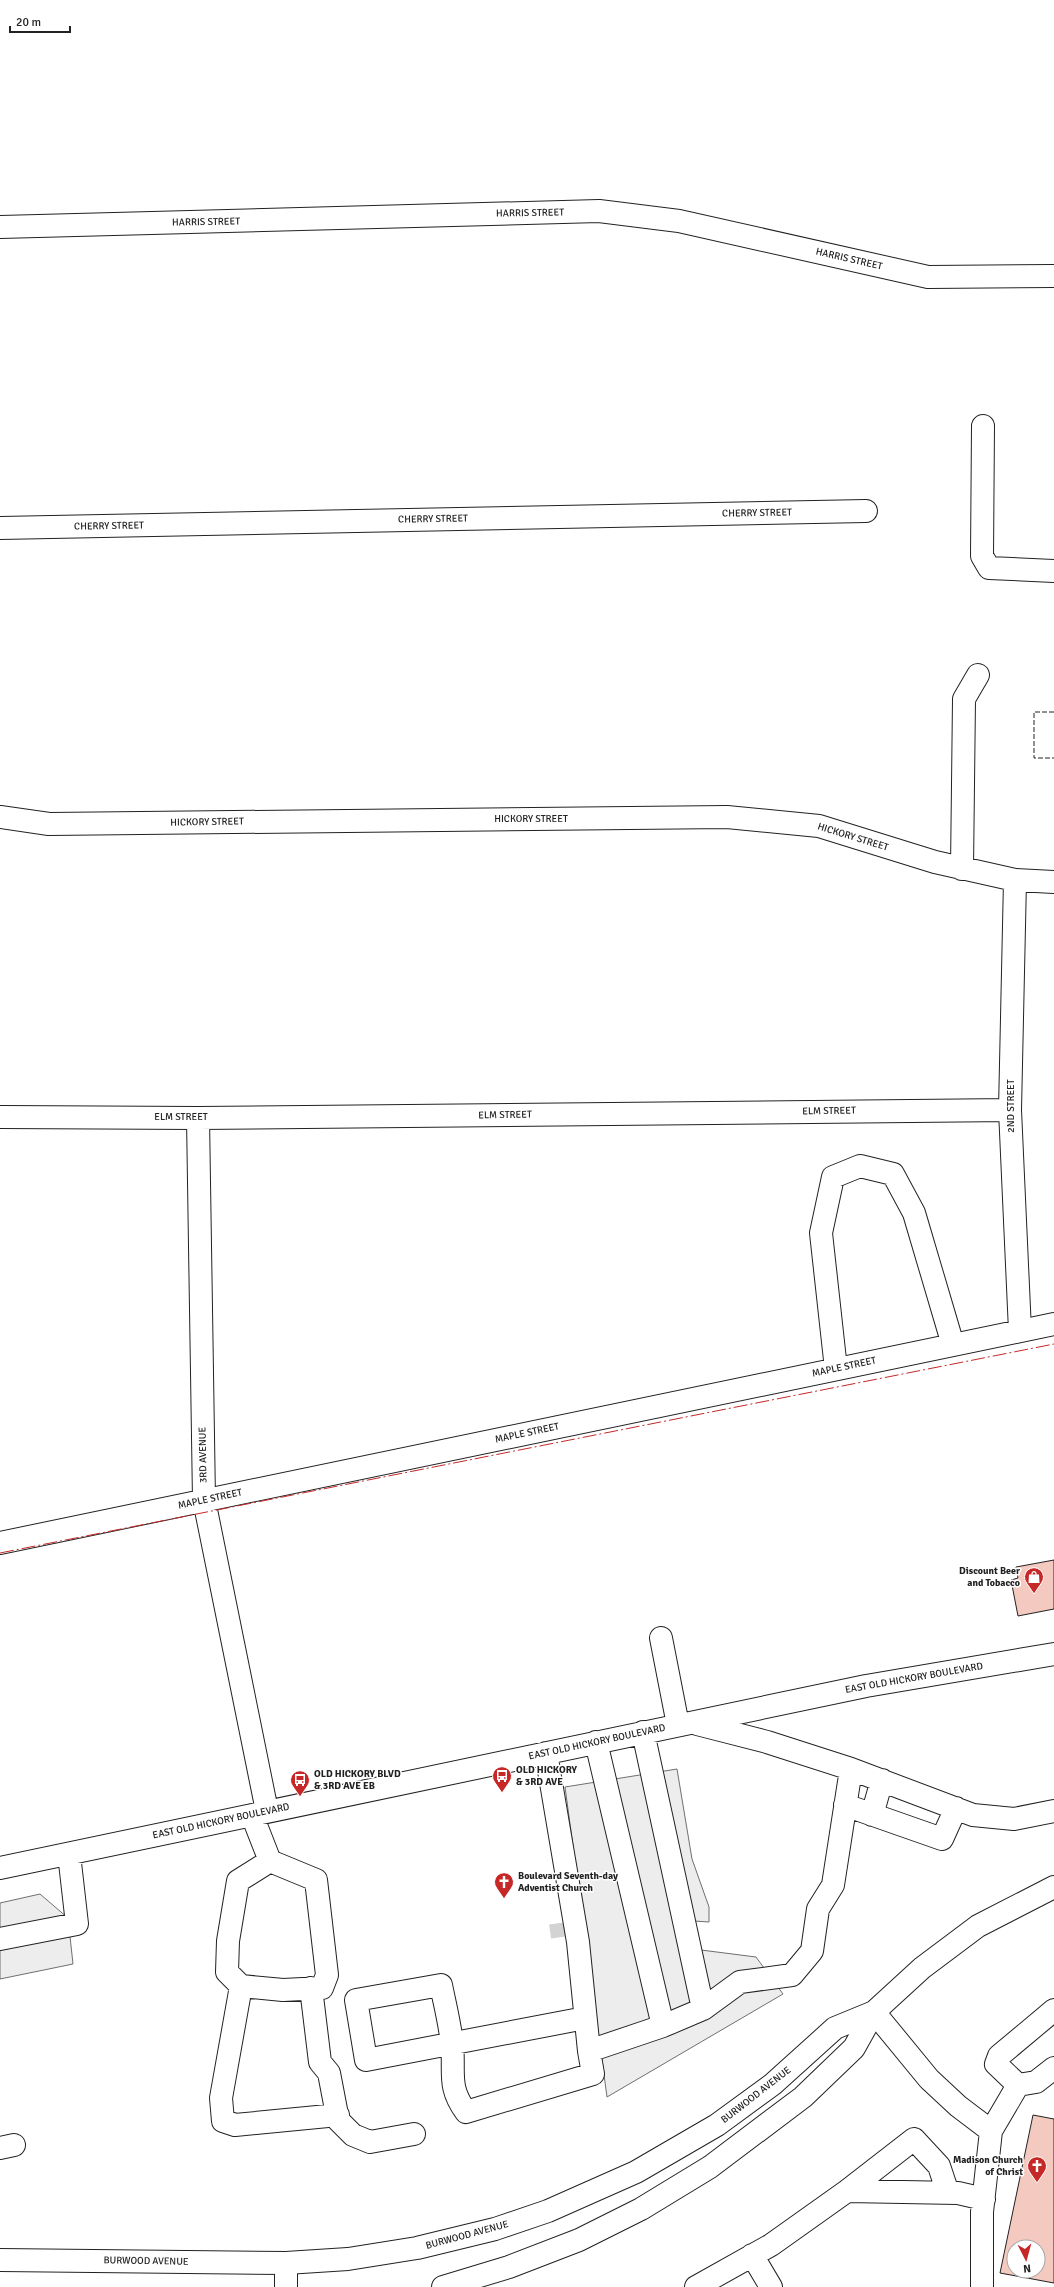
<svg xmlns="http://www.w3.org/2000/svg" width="1054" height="2287" font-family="Signika,sans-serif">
<rect width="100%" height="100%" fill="#fff"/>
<path fill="#ededed" stroke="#6f6f6f" d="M677,1769L692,1859L709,1907V1922L694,1921L701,1950L756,1957L783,1994L607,2097L565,1787Z
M40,1894L68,1918L73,1964L0,1979V1903Z"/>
<path fill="#f3c9c0" stroke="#222" fill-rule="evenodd" d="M1054,1560V1609L1018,1616L1011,1580L1018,1578L1016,1567Z
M1033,2115L1054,2119V2283L1000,2273ZM1014,2247H1038V2271H1014Z"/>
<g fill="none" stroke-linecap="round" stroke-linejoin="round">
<path stroke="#d3d3d3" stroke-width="22" stroke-dasharray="22 11" stroke-linecap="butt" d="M560,1923L562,1937"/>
<g stroke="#222" stroke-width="24">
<path id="minor" d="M0,227L599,211L679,221L928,277L1054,276
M983,426L982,556L989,568L1054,571
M0,528L866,511
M0,817L49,824L727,817L819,826L935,862L1015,880L1054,882
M962,869L964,699L978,675
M1015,880L1010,1110L1020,1331
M0,1117L198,1118L1010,1110
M198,1118L204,1500L267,1811
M836,1369L821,1233L833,1177L860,1166L893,1174L914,1213L953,1345
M0,1543L1054,1324
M661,1638L678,1725
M697,1724L767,1742L851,1769L973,1815L1014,1819L1054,1811
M596,1742L663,2026L703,2009L643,1732
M546,1753L578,1942L589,2051L663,2026
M845,1805L942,1839L956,1808
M252,1815L270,1861L316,1880L327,1975L322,1988L283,1990L241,1986L227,1972L228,1941L238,1881L270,1861
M872,1815L882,1780
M0,1868L866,1686L1054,1654
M0,1939L77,1924L69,1854
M241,1986L221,2098L223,2121L235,2125L338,2115
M311,1988L320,2062L329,2073L338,2120L353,2135L370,2142L414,2134
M703,2009L740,1982L792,1975L812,1951L818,1909L833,1885L851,1769
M874,2012L929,2079L958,2106L991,2131L982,2212V2287
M585,2018L366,2060L356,2000L441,1985C445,2005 450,2024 452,2044C455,2073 447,2086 466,2112L593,2074L589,2051
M1018,2085L1036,2082L1054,2068
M991,2131L1018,2085L996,2064L999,2056L1054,2010
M0,2148L14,2145
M847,2191L914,2139L939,2166L948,2193
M752,2255L771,2287
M286,2287V2263
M696,2287L771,2245L847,2191L958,2193L984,2199"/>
</g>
<g stroke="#222" stroke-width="24">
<path id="major" d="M0,2260L286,2263L348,2259L417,2248L495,2229L548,2211L636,2172L717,2125L773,2084L835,2028L874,2012
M443,2287L509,2267L579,2240L641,2209L710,2167L803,2097L854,2048L874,2012L922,1968L978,1926L1054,1887"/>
</g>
<use href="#minor" stroke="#fff" stroke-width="22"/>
<use href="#major" stroke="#fff" stroke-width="22"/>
<path stroke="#222" stroke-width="1" stroke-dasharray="5 2" stroke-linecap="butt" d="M1054,712H1034V758H1054"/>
<path stroke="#c62828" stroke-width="1" stroke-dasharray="14 3 2 3" stroke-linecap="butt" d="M0,1553L1054,1344"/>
</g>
<defs>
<g id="shop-pin" transform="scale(1)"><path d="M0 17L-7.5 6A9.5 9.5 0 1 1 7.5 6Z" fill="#c62828" stroke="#fff"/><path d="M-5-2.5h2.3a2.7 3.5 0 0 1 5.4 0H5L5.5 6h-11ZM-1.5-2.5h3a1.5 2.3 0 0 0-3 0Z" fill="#fff"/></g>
<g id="bus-pin" transform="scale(1)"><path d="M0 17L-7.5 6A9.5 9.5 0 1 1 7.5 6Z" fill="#c62828" stroke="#fff"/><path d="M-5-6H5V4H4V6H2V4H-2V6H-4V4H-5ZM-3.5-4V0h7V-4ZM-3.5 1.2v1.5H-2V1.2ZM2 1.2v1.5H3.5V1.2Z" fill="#fff"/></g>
<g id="church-pin" transform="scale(1)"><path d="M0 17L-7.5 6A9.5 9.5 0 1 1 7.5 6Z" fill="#c62828" stroke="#fff"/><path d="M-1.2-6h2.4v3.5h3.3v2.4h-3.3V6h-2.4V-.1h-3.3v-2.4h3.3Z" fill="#fff"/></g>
</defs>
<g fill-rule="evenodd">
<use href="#shop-pin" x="1034" y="1577"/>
<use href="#bus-pin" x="502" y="1776"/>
<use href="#bus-pin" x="300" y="1780"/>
<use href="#church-pin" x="504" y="1882"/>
<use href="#church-pin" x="1037" y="2166"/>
</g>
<g text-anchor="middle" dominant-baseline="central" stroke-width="3" stroke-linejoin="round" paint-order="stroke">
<g font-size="10" fill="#222" stroke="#fff">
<text transform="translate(530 213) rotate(-1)">HARRIS STREET</text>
<text transform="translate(206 222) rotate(-1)">HARRIS STREET</text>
<text transform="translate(849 259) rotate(13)">HARRIS STREET</text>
<text transform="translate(757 513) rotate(-1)">CHERRY STREET</text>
<text transform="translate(433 519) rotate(-1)">CHERRY STREET</text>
<text transform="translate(109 526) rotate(-1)">CHERRY STREET</text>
<text x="531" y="819">HICKORY STREET</text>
<text transform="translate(207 822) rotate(-1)">HICKORY STREET</text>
<text transform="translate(853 837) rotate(17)">HICKORY STREET</text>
<text transform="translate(1011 1106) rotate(-90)">2ND STREET</text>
<text transform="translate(829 1111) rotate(-1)">ELM STREET</text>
<text transform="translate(505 1115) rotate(-1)">ELM STREET</text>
<text x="181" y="1117">ELM STREET</text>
<text transform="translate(844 1367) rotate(-12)">MAPLE STREET</text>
<text transform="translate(527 1433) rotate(-12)">MAPLE STREET</text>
<text transform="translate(203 1455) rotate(-91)">3RD AVENUE</text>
<text transform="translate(210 1499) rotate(-12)">MAPLE STREET</text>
<text transform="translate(914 1678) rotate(-10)">EAST OLD HICKORY BOULEVARD</text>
<text transform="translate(597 1742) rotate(-12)">EAST OLD HICKORY BOULEVARD</text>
<text transform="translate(221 1821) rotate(-12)">EAST OLD HICKORY BOULEVARD</text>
<text transform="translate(756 2095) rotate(-38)">BURWOOD AVENUE</text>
<text transform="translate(467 2235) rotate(-15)">BURWOOD AVENUE</text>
<text transform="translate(146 2261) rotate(1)">BURWOOD AVENUE</text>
</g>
<g font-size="10" font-weight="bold" fill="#222" stroke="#fff" text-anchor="start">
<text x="1020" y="1571" text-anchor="end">Discount Beer<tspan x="1020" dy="12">and Tobacco</tspan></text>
<text x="516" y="1770">OLD HICKORY<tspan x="516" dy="12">&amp; 3RD AVE</tspan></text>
<text x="314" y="1774">OLD HICKORY BLVD<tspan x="314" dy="12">&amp; 3RD AVE EB</tspan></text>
<text x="518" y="1876">Boulevard Seventh-day<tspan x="518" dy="12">Adventist Church</tspan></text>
<text x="1023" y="2160" text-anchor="end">Madison Church<tspan x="1023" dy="12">of Christ</tspan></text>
</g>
</g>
<g transform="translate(1026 2259) rotate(174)"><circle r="19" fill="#ffffff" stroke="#a7a7a7"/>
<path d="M0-3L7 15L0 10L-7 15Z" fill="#c62828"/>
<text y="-6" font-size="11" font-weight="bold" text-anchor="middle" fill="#222222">N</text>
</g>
<path d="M10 26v6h60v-6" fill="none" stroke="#222222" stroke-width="2"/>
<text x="16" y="26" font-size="12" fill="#222222" stroke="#ffffff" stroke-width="3" paint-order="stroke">20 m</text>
</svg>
